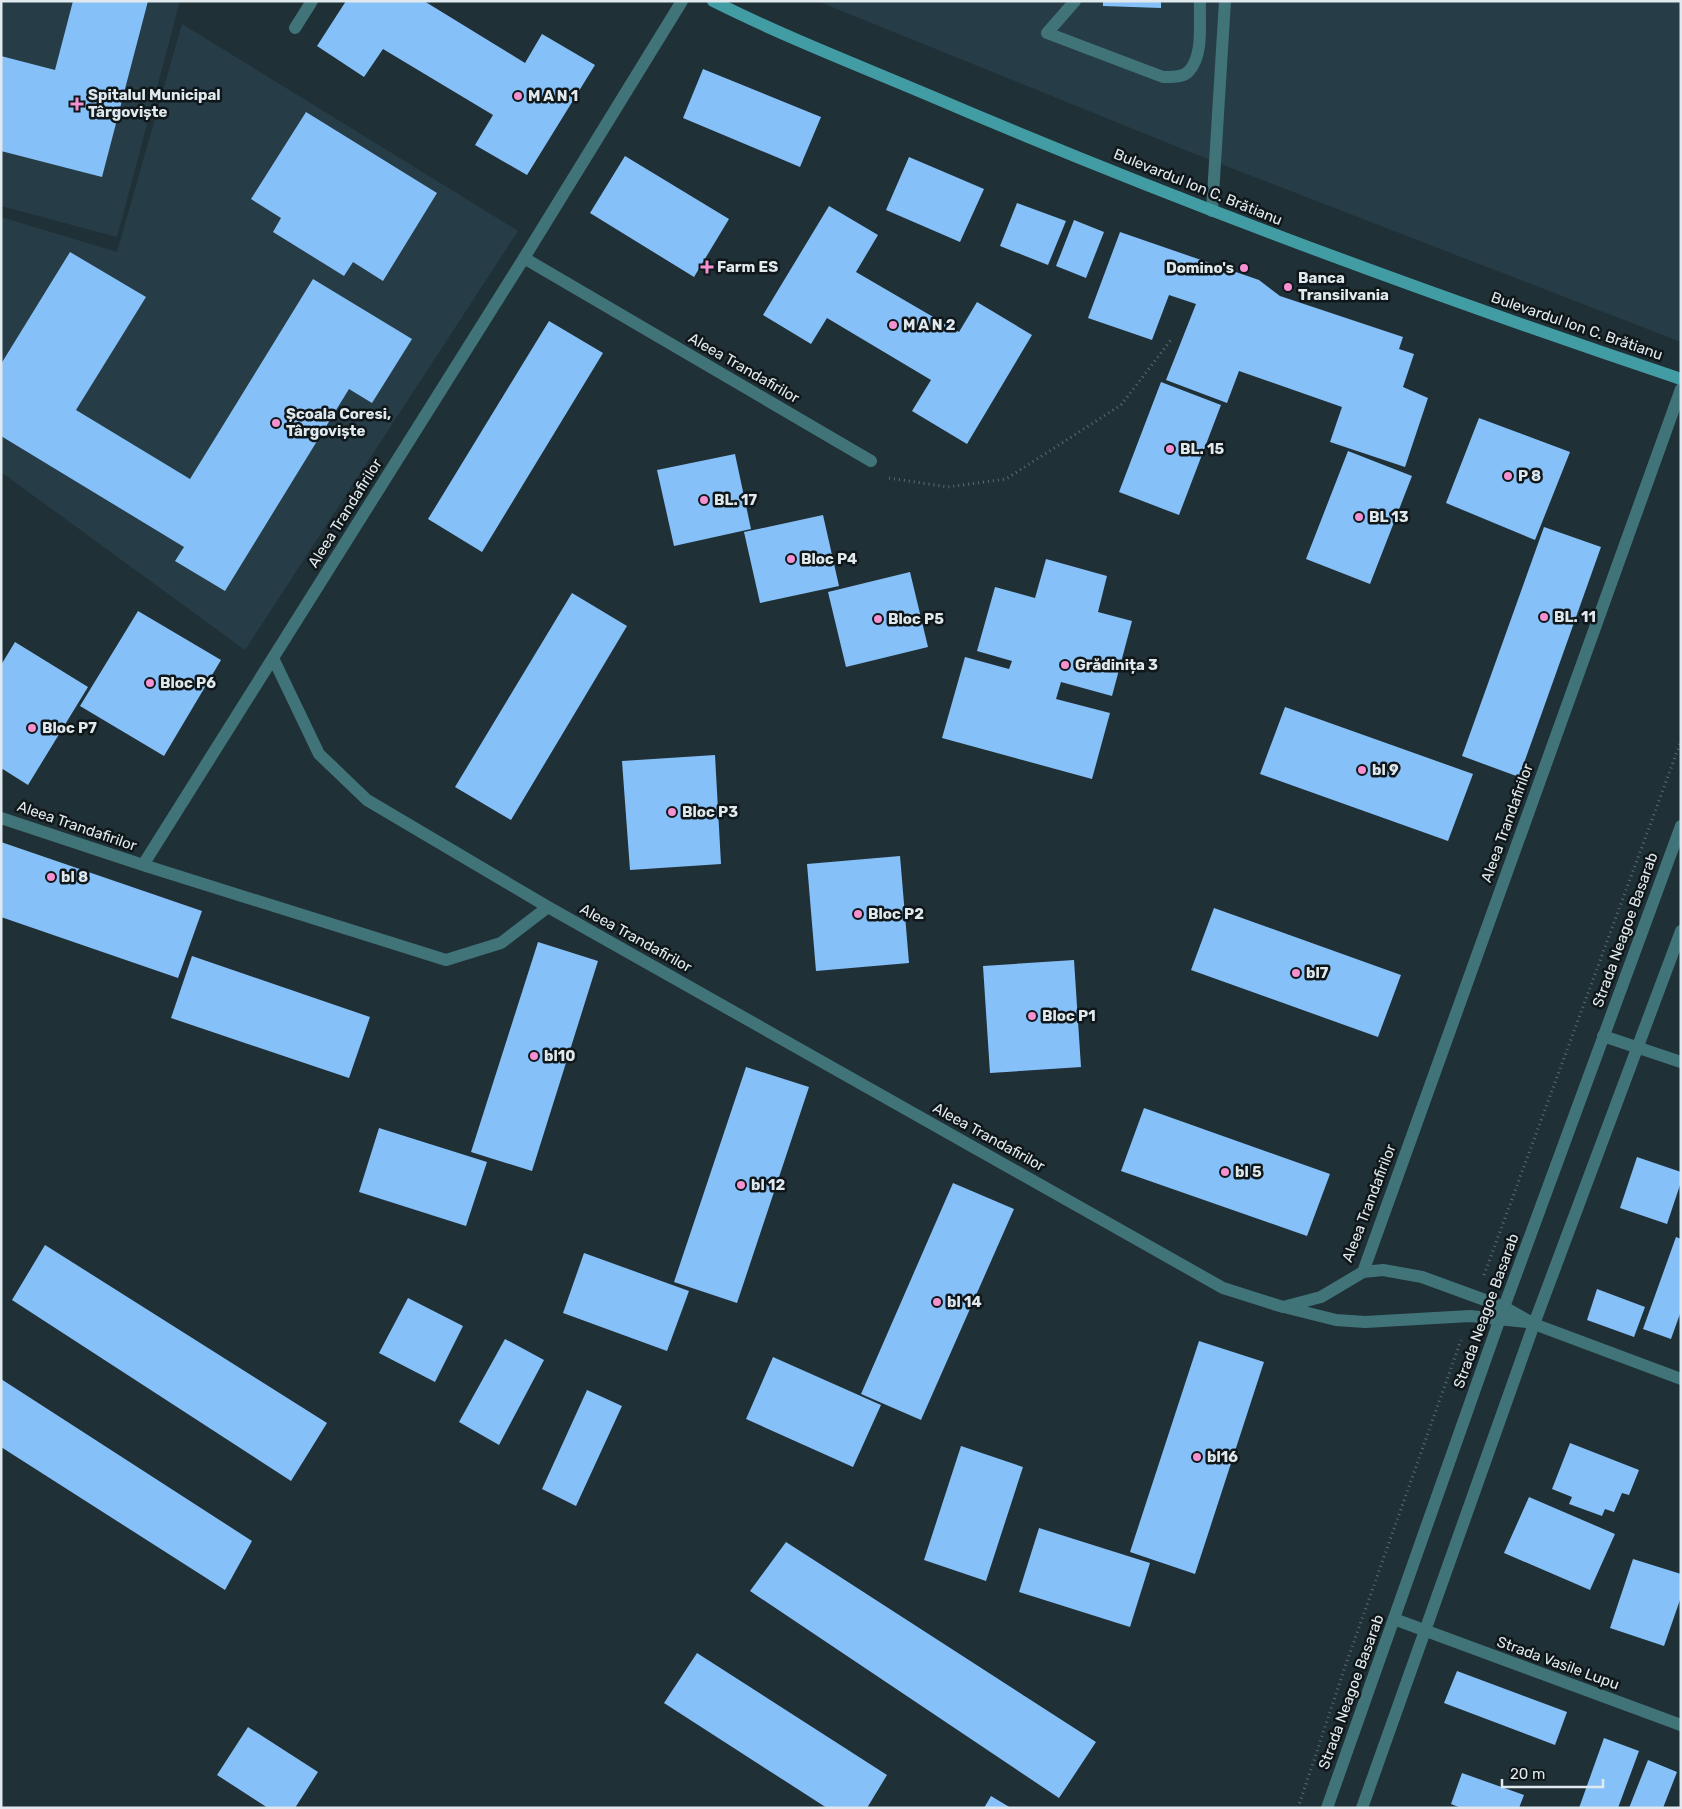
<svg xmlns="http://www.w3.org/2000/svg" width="1682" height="1809" font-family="Rubik,sans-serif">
<rect width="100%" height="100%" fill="#203037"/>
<path fill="#263d47" d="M1,1H180L117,237L1,206Z
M817,1H1681V342L1200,156Z
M182,24L518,231L245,650L1,472V217L117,252Z"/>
<path fill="#86c0f8" d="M73,1H148L102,177L1,151V56L55,70Z
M346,1H424L525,63L542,34L595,65L527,175L475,145L493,115L383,49L364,77L317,46Z
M1103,1H1161V8L1103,6Z
M703,69L821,117L800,167L683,118Z
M306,112L437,193L383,281L353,262L344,276L273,232L281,218L251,199Z
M625,156L729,219L694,277L590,213Z
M909,157L984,189L960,242L886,210Z
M1017,203L1066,221L1048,265L1000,246Z
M829,206L878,235L856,272L959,332L977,302L1032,335L967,444L912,411L931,380L827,318L811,344L763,315Z
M1074,220L1104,232L1086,278L1056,266Z
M1120,232L1259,280L1280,296L1403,337L1399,349L1414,354L1403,387L1428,398L1405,467L1330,442L1342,407L1239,371L1227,403L1166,380L1196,304L1169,295L1152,340L1088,318Z
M70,252L146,297L76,410L190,479L313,279L412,339L372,403L349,389L225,591L175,561L184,547L1,436V364Z
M549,321L603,353L482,552L428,519Z
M1161,382L1221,405L1179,515L1119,492Z
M1479,418L1570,452L1535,540L1446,503Z
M1348,451L1412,476L1370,584L1306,559Z
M735,454L751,529L674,546L657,470Z
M823,515L839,586L760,603L744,532Z
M1544,527L1601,547L1519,777L1462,756Z
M1046,559L1107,576L1098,612L1132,621L1112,696L1061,682L1056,699L1110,713L1092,779L942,738L965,657L1009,669L1012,661L977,651L995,587L1035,598Z
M910,572L928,647L846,667L828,592Z
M572,593L627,626L511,820L455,787Z
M138,611L221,660L164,756L80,706Z
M15,642L88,687L28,785L1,768V665Z
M1285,707L1473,774L1448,841L1260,774Z
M715,755L721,864L630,870L622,761Z
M1,842L202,911L178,978L1,917Z
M900,856L909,963L816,971L807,864Z
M1214,908L1401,975L1378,1037L1191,970Z
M538,942L598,961L532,1171L471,1152Z
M192,956L370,1017L349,1078L171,1018Z
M1074,960L1081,1067L990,1073L983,966Z
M746,1067L809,1087L737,1303L674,1282Z
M1144,1108L1330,1174L1307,1236L1121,1171Z
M379,1128L487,1162L466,1226L359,1192Z
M1637,1157L1681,1172V1182L1667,1224L1620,1208Z
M953,1183L1014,1209L921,1420L861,1394Z
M1676,1237L1681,1239V1311L1671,1339L1643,1329Z
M45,1245L327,1423L291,1481L12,1300Z
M584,1253L689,1291L667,1351L563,1313Z
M1597,1289L1645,1307L1634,1337L1587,1320Z
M408,1298L463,1326L435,1382L379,1353Z
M505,1339L544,1360L499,1445L459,1422Z
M1199,1341L1264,1362L1195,1574L1130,1552Z
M773,1357L881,1405L853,1467L746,1419Z
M1,1379L252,1541L225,1590L1,1447Z
M587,1390L622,1406L576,1506L542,1489Z
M1570,1443L1639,1470L1629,1495L1622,1493L1614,1512L1605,1509L1602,1516L1569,1504L1572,1497L1552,1489Z
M961,1446L1023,1467L986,1581L924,1560Z
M1529,1497L1615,1534L1590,1590L1504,1553Z
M1039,1528L1150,1563L1130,1627L1019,1592Z
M786,1542L1096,1742L1059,1798L750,1591Z
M1633,1559L1681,1574V1597L1664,1646L1610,1628Z
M697,1653L887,1775L867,1808H827L664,1703Z
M1457,1671L1567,1712L1555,1745L1444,1703Z
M248,1727L318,1772L295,1808H268L217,1775Z
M1604,1738L1639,1751L1618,1808H1579Z
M1648,1760L1677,1772L1663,1808H1629Z
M1462,1773L1524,1795L1519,1808H1461L1451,1804Z
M991,1796L1011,1808H984Z"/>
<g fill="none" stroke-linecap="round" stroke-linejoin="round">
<path stroke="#5d6c72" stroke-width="3" stroke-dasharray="1 4" stroke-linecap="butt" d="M889,478L948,487L1006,479L1121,405L1171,340
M1484,1275L1681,741
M1298,1808L1346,1664L1461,1340"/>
<path stroke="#407479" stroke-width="12" d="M1075,1L1047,33L1163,77C1171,77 1183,78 1189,71C1204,55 1199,22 1200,1
M295,28L312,1
M1212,211L1225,1
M524,258L871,461"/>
<path stroke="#407479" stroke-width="12" d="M273,658L319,754L367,800L548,907L1223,1288L1283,1307L1321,1297L1363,1272L1681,389
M1,818L143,865L446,960L501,943L548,907
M143,865L524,258L682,1
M1603,1036L1681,1062
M1363,1272L1383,1270L1422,1277L1504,1307L1534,1324L1681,1379
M1284,1307L1336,1320L1365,1322L1470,1316L1527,1322
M1394,1619L1681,1725"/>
<path stroke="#407479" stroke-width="12" d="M1327,1808L1504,1307L1681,826
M1362,1808L1534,1324L1681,931"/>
<path stroke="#429ca3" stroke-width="12" d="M713,1C785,37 860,66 933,97C1178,202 1428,294 1681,379"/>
</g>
<g fill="#f591d1" stroke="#10171a" stroke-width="2">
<circle cx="518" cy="96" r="5"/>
<path d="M74.5 96.5h5v5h5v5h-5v5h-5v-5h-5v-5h5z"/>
<path d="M704.5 259.5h5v5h5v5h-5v5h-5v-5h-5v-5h5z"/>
<circle cx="1244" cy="268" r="5"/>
<circle cx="1288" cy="287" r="5"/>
<circle cx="893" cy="325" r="5"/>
<circle cx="276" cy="423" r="5"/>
<circle cx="1170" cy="449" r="5"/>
<circle cx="1508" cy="476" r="5"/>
<circle cx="704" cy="500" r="5"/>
<circle cx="1359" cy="517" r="5"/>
<circle cx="791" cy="559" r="5"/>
<circle cx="1544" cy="617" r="5"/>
<circle cx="878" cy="619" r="5"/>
<circle cx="1065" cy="665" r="5"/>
<circle cx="150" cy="683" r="5"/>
<circle cx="32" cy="728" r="5"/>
<circle cx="1362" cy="770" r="5"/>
<circle cx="672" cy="812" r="5"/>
<circle cx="51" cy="877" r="5"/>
<circle cx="858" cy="914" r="5"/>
<circle cx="1296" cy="973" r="5"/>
<circle cx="1032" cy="1016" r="5"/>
<circle cx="534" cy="1056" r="5"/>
<circle cx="1225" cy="1172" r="5"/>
<circle cx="741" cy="1185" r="5"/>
<circle cx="937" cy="1302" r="5"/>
<circle cx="1197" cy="1457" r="5"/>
</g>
<g text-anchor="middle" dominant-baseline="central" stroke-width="5" stroke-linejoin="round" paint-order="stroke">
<g font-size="15" font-weight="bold" fill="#e0eaee" stroke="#10171a" text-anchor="start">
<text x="88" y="95">Spitalul Municipal<tspan x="88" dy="17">Târgoviște</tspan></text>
<text x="528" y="96">M A N 1</text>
<text x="717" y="267">Farm ES</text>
<text x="1234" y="268" text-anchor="end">Domino's</text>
<text x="1298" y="278">Banca<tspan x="1298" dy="17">Transilvania</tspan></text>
<text x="903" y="325">M A N 2</text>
<text x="286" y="414">Școala Coresi,<tspan x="286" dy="17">Târgoviște</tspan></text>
<text x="1180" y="449">BL. 15</text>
<text x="1518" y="476">P 8</text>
<text x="714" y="500">BL. 17</text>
<text x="1369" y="517">BL 13</text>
<text x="801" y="559">Bloc P4</text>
<text x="1554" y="617">BL. 11</text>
<text x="888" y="619">Bloc P5</text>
<text x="1075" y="665">Grădinița 3</text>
<text x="160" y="683">Bloc P6</text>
<text x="42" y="728">Bloc P7</text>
<text x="1372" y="770">bl 9</text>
<text x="682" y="812">Bloc P3</text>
<text x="61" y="877">bl 8</text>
<text x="868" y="914">Bloc P2</text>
<text x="1306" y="973">bl7</text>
<text x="1042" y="1016">Bloc P1</text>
<text x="544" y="1056">bl10</text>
<text x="1235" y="1172">bl 5</text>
<text x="751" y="1185">bl 12</text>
<text x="947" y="1302">bl 14</text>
<text x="1207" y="1457">bl16</text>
</g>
<g font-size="15" fill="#e0eaee" stroke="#10171a">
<text transform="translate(1198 187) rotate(22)">Bulevardul Ion C. Brătianu</text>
<text transform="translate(1577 326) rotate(19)">Bulevardul Ion C. Brătianu</text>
<text transform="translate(744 368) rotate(30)">Aleea Trandafirilor</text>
<text transform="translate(345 513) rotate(-58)">Aleea Trandafirilor</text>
<text transform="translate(1507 823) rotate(-70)">Aleea Trandafirilor</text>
<text transform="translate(77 826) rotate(19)">Aleea Trandafirilor</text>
<text transform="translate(1625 930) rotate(-70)">Strada Neagoe Basarab</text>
<text transform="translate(636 938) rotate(29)">Aleea Trandafirilor</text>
<text transform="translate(989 1137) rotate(29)">Aleea Trandafirilor</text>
<text transform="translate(1369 1203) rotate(-69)">Aleea Trandafirilor</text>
<text transform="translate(1486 1311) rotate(-70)">Strada Neagoe Basarab</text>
<text transform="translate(1558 1663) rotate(20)">Strada Vasile Lupu</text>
<text transform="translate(1351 1692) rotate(-70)">Strada Neagoe Basarab</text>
</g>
</g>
<rect width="1682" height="1809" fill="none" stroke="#e0eaee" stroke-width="5"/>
<path d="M1502 1779v8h101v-8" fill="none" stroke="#e0eaee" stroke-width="2.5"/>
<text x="1510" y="1779" font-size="15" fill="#e0eaee" stroke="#10171a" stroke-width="4" paint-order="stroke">20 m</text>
</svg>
